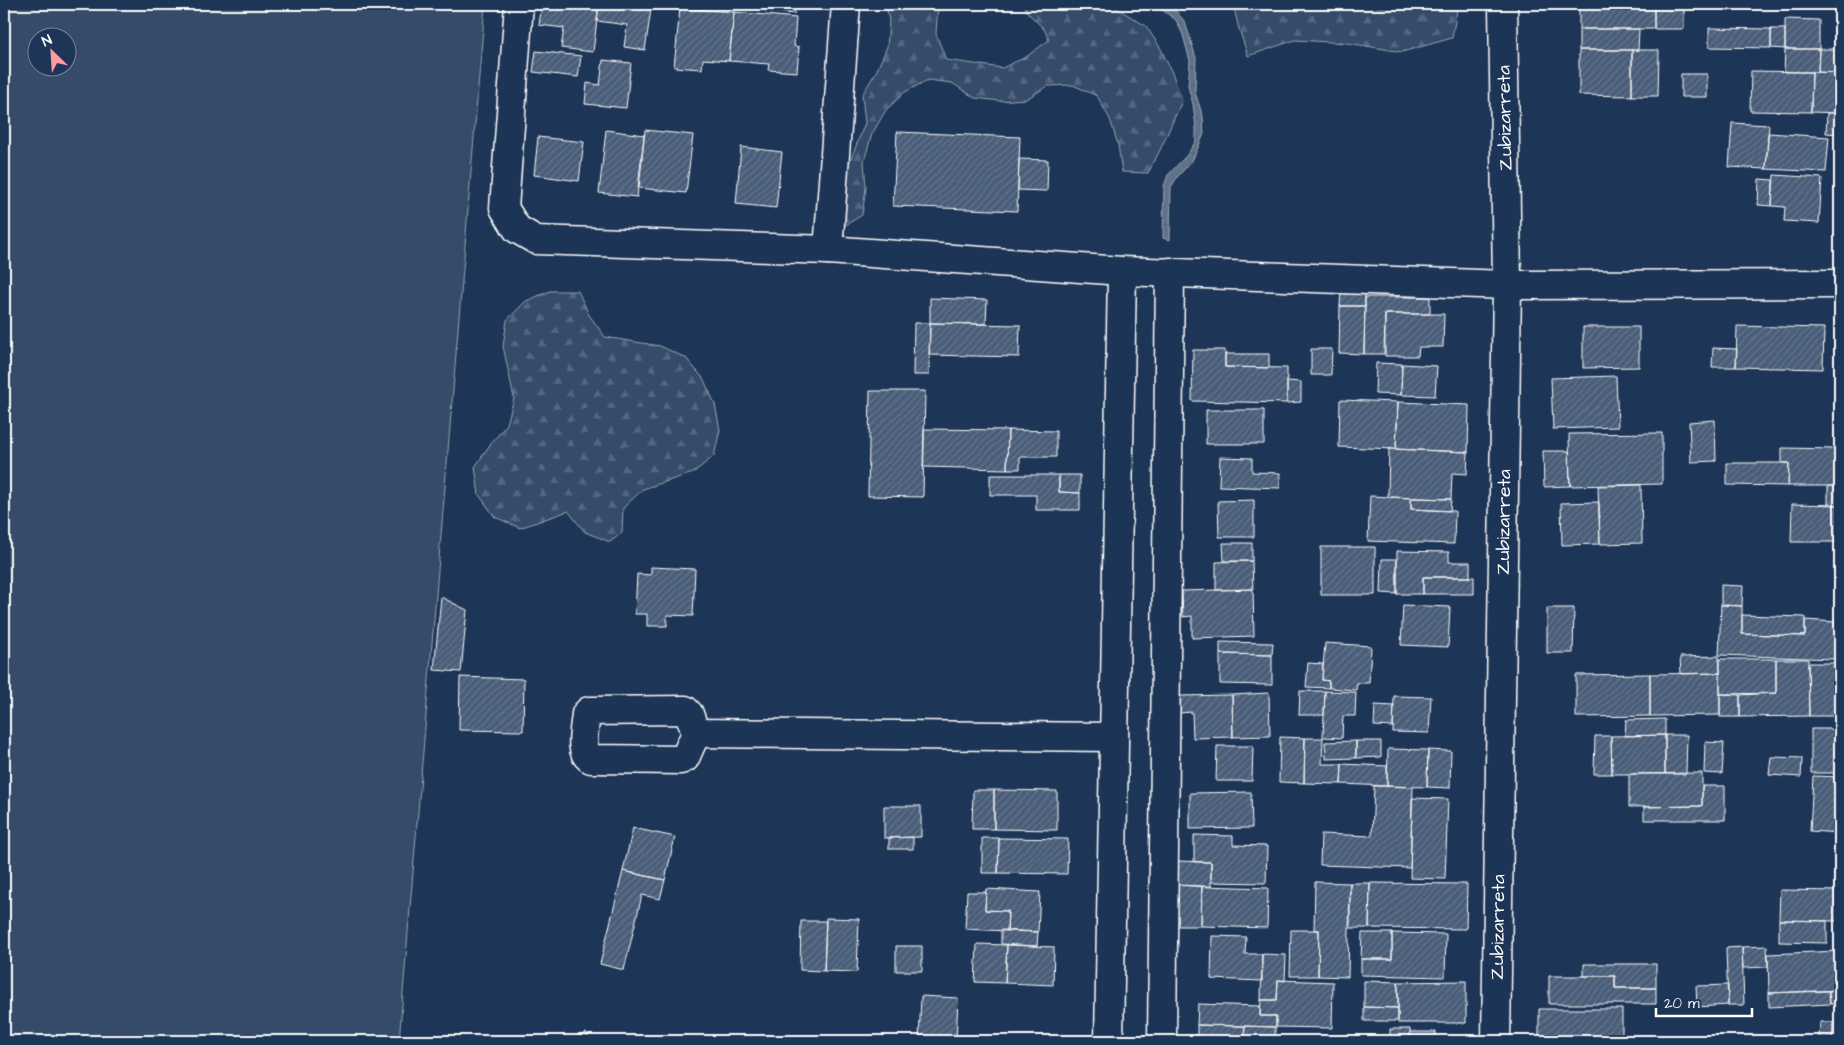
<svg xmlns="http://www.w3.org/2000/svg" width="1844" height="1045" font-family="'Architects Daughter',sans-serif">
<defs>
<pattern id="forest-firs" width="22" height="20" patternUnits="userSpaceOnUse" patternTransform="scale(1.25)"><rect width="22" height="20" fill="#364b69"/><path d="M5 1l3.5 6h-7zM16 11l3.5 6h-7z" fill="#546680"/></pattern>
<pattern id="water-ripples" width="26" height="14" patternUnits="userSpaceOnUse" patternTransform="scale(1.25)"><rect width="26" height="14" fill="#617289"/><path d="M2 4q2-2 4 0t4 0M15 11q2-2 4 0t4 0" fill="none" stroke="#555d67"/></pattern>
<pattern id="building-hatch" width="6" height="6" patternUnits="userSpaceOnUse" patternTransform="scale(1.25)"><rect width="6" height="6" fill="#4a5d79"/><path d="M-1 1l2-2M0 6l6-6M5 7l2-2" fill="none" stroke="#65758d"/></pattern>
</defs>
<rect width="100%" height="100%" fill="#1d3557"/>
<filter id="ink" filterUnits="userSpaceOnUse"><feTurbulence type="fractalNoise" baseFrequency=".02" numOctaves="2"/><feDisplacementMap in="SourceGraphic" scale="10" xChannelSelector="R" yChannelSelector="G"/><feConvolveMatrix kernelMatrix="1 2 1 2 8 2 1 2 1" color-interpolation-filters="sRGB"/></filter>
<g filter="url(#ink)">
<path fill="url(#forest-firs)" stroke="#9aa5b4" d="M886,4H938L936,34L946,60L1002,68L1026,57L1049,40L1044,29L1026,11L1023,4H1110L1146,26L1161,49L1173,75L1182,101L1160,150L1148,173L1122,172L1118,145L1110,119L1097,96L1073,85L1048,86L1026,99L1000,101L975,98L952,83L928,80L905,92L886,110L872,134L864,161L866,188L862,215L841,228L845,174L865,123L862,95L876,72L887,47L889,21Z
M1233,4H1458L1452,38L1402,52L1348,43L1295,40L1248,56L1239,29Z
M550,291H578L589,315L605,337L660,346L686,358L703,378L715,404L720,430L714,456L693,473L643,489L623,508L622,533L610,542L585,532L568,511L520,528L495,517L479,495L475,467L489,446L507,424L514,398L503,346L507,320L526,301Z"/>
<path fill="#364b69" stroke="#9aa5b4" fill-rule="evenodd" d="M4,4H485L399,1041H4ZM38,38H68V68H38Z"/>
<path fill="url(#water-ripples)" stroke="#a0aab8" d="M1154,4H1170L1185,22L1196,58L1195,92L1203,117L1204,134L1192,161L1178,176L1171,187L1170,240L1163,238L1164,186L1168,175L1187,155L1196,141V127L1193,104L1188,86L1190,61L1183,35L1176,20Z"/>
<path fill="url(#building-hatch)" stroke="#fff" d="M542,4H599L593,52L561,48L564,28L539,25Z
M599,4L651,9L645,50L624,47L627,25L597,21Z
M611,4H652L651,9Z
M765,4H796L794,14L764,10Z
M1579,4H1654V29H1579Z
M1654,4H1684V29H1654Z
M1830,4H1840V7L1830,8Z
M680,8L734,12L729,61L703,59L702,69L674,67Z
M734,12L796,18L794,46L799,47L797,72L768,70L769,64L729,61Z
M1785,19L1819,20V49H1785Z
M1709,28L1771,29V48L1709,47Z
M1579,29H1639L1638,50H1579Z
M1771,29H1785V49L1771,48Z
M1785,49H1819L1818,72H1784Z
M1819,49H1840V73L1818,72Z
M1579,50H1632V96L1579,95Z
M1632,50H1659L1658,96H1632Z
M536,51L581,56L578,77L533,72Z
M603,60L631,63L626,108L585,104L587,83L600,85Z
M1751,71L1812,72L1811,112L1750,111Z
M1812,72L1840,73V113L1811,112Z
M1681,74H1707V97H1681Z
M1827,113H1840V134L1826,133Z
M1732,123L1769,125L1766,169L1729,167Z
M606,130L644,135L637,197L599,193Z
M645,130L693,135L686,193L639,188Z
M897,132L1020,137L1017,211L893,206Z
M1768,133L1829,137L1826,172L1766,169Z
M538,137L584,142L579,181L534,175Z
M741,147L782,152L776,208L736,204Z
M1019,159L1048,160L1047,191L1018,190Z
M1774,175L1822,178L1819,223L1784,221L1785,207L1772,206Z
M1759,179L1773,180L1772,206L1758,205Z
M1341,287H1365V306H1340Z
M1365,297H1430V314H1385L1384,354H1364Z
M930,298L987,300L986,324L930,323Z
M1340,306H1365L1364,354L1339,353Z
M1385,314H1444L1443,347H1419L1418,356H1385Z
M914,323H930L929,375H913Z
M930,323L1020,325L1019,357L929,355Z
M1737,326L1824,328L1823,369L1736,367Z
M1583,327H1639V367L1583,368Z
M1713,348L1737,349L1736,367H1712Z
M1311,349H1332L1331,375H1311Z
M1193,350H1225V367L1287,368V403L1192,401Z
M1225,354H1269V368L1225,367Z
M1376,363L1402,364L1401,395L1375,394Z
M1402,364L1437,366L1435,396L1401,395Z
M1616,376L1618,427L1553,429L1551,378Z
M1287,381L1301,382V402L1287,403Z
M870,391H925L923,497L868,496Z
M1340,400L1398,402L1396,449L1339,447Z
M1398,402L1469,405L1468,452L1396,449Z
M1206,410H1264V444H1206Z
M1715,420L1716,461L1691,462L1689,422Z
M924,429L1008,430L1007,469L923,467Z
M1008,430L1056,431V457H1020V469H1007Z
M1662,433V484L1570,486L1569,434Z
M1782,448L1836,449V486H1788L1789,463H1782Z
M1389,449L1468,452L1467,474L1452,473L1451,499L1388,497Z
M1543,451H1569L1570,486L1544,487Z
M1836,454H1840V505L1828,504V486H1836Z
M1220,457L1252,458V472L1280,473V488L1219,486Z
M1727,463H1789L1788,486L1727,485Z
M990,475H1059V492L1080,493V510H1036V495H990Z
M1059,475H1080V493L1059,492Z
M1641,485L1642,543L1600,544L1598,486Z
M1370,496L1411,498V509L1455,511L1454,544L1368,541Z
M1411,498L1451,499L1450,511L1411,509Z
M1254,500V537H1219L1218,501Z
M1599,502L1600,544L1562,545L1561,503Z
M1792,504L1840,505V542H1791Z
M1223,543H1252V561H1224Z
M1321,547H1375V595H1321Z
M1397,551L1449,552V562H1470V577H1423V594H1397Z
M1382,559H1397V594L1381,593Z
M1252,561L1253,589L1216,590V562Z
M651,567L695,569L693,616L667,615V626H647V614H635L637,574L651,575Z
M1423,577H1474V594H1423Z
M1721,585L1743,586L1742,606L1721,605Z
M1253,589L1254,636L1192,638V616L1183,617L1182,591Z
M441,597L467,610L461,672L434,670Z
M1403,605L1450,607L1448,647L1401,645Z
M1721,605L1742,606V634L1805,636V620L1836,622L1835,659L1719,655Z
M1547,608H1574L1573,653H1547Z
M1742,615L1805,617V636L1742,634Z
M1836,622H1840V659H1835Z
M1220,642L1273,643L1272,655L1220,654Z
M1325,643L1371,646L1369,683H1357L1356,690L1329,688V681L1322,680Z
M1220,654L1272,655V685L1220,684Z
M1719,656L1720,673L1681,674L1680,657Z
M1720,659H1776V693L1720,694Z
M1776,659H1808L1809,716L1740,717V695L1776,693Z
M1308,663L1323,664L1322,680L1329,681V688L1306,687Z
M1808,663H1840V716H1809Z
M1720,673V715L1650,716V674Z
M1650,674V716L1576,717V675Z
M460,677L524,679L523,731L459,730Z
M1300,691H1325L1324,715H1299Z
M1325,691L1356,692L1355,716H1343L1342,738L1323,737Z
M1269,693L1270,736L1233,737L1232,695Z
M1720,694L1740,695V717H1720Z
M1232,695L1233,737L1193,738L1192,712L1180,713V696Z
M1394,696L1431,697L1429,733L1393,732Z
M1375,705L1394,706L1393,727L1374,726Z
M1665,719V735L1625,736L1626,720Z
M1811,729H1840V773H1811Z
M1665,735V774H1612L1611,736Z
M1665,735H1687L1686,774H1665Z
M1595,736H1611L1612,774H1594Z
M1280,737L1305,738L1304,783L1279,782Z
M1305,738H1323L1322,764H1342L1341,784L1304,783Z
M1356,741V758L1326,759L1325,742Z
M1356,741H1381V757L1356,758Z
M1705,742L1724,743L1722,774L1704,773Z
M1217,746H1253L1252,781H1216Z
M1388,749L1428,750L1427,787L1387,786Z
M1428,750L1451,751L1450,788L1427,787Z
M1771,757L1802,758L1801,777L1769,775Z
M1342,764L1387,766V786L1341,784Z
M1702,773V806L1629,807V774Z
M1813,776L1840,777V833L1810,831Z
M1374,786L1413,787L1410,868L1320,865L1321,834L1372,836Z
M1702,786H1725V820H1644V807L1702,806Z
M973,790H994V829H972Z
M994,790L1057,791V830L994,829Z
M1251,792L1252,828L1190,829V793Z
M1412,798L1448,799L1445,879L1410,878Z
M884,806H921V837L884,838Z
M633,828L675,837L665,880L623,871Z
M1194,835L1233,836V845L1267,846L1266,883L1211,882V862H1194Z
M913,837V849H889V838Z
M982,838H999L998,873H982Z
M999,838L1068,839L1067,874L998,873Z
M1176,861L1211,862V887L1175,885Z
M623,871L665,880L660,899L642,895L624,970L600,964Z
M1315,882L1350,883L1348,977L1318,976L1319,930H1314Z
M1350,883H1370L1369,928H1350Z
M1370,883L1467,884L1466,929L1369,928Z
M1175,885L1202,886L1201,926H1174Z
M1202,886L1268,888L1267,928L1201,926Z
M986,889L1040,892L1038,932L1007,931L1008,911L985,910Z
M1780,890L1838,891L1837,921L1779,920Z
M967,892H986L985,910L1008,911L1007,931L965,929Z
M826,918L859,919L857,972L824,971Z
M1779,920L1827,921V943L1779,942Z
M801,921H826L824,971L800,970Z
M1001,930L1038,932L1037,946L1001,944Z
M1291,930H1319L1318,976H1290Z
M1362,933H1392V959H1361Z
M1392,933L1446,934L1445,977L1361,975V959H1392Z
M1212,936L1246,937L1245,954H1262V981L1211,979Z
M977,944L1007,945L1005,983L975,982Z
M1007,945L1054,947L1053,985L1005,983Z
M896,946H922V971H896Z
M1767,946L1768,967L1743,968L1742,947Z
M1742,947L1744,1005H1728L1726,948Z
M1840,951V990L1769,993L1768,954Z
M1262,954L1286,955L1285,981L1278,980L1277,1000H1261Z
M1584,964H1656V988H1615V976H1584Z
M1549,976H1615V988H1656V1004H1549Z
M1278,980L1333,982L1332,1028L1276,1027V1016H1260L1261,1000H1277Z
M1364,981L1398,982V1008L1364,1007Z
M1466,981V1023H1398V982Z
M1728,985V1005L1697,1007L1696,986Z
M1840,990V1004H1830L1829,991Z
M1829,991L1830,1004L1769,1007V993Z
M921,996L958,998L956,1041H919Z
M1198,1004L1260,1006V1016H1276V1027L1197,1025Z
M1364,1007L1398,1008V1021H1364Z
M1539,1009H1622V1041H1539Z
M1820,1022H1833L1832,1041H1819Z
M1197,1025L1245,1026L1244,1041H1197Z
M1245,1026L1275,1027V1041H1244Z
M1390,1029H1410V1041H1390Z
M1410,1032H1436V1041H1410Z
M586,1033L590,1041H567Z
M1316,1039H1349V1041H1316Z"/>
<g fill="none" stroke-linecap="round" stroke-linejoin="round">
<g stroke="#fff" stroke-width="31">
<g id="minor">
<path d="M519,4L504,208L517,229L536,240L828,250L1122,271L1507,285L1840,284"/>
<path d="M828,250L846,4"/>
<path d="M685,710L689,714L696,733L685,758L681,760L591,759C578,753 585,727 586,714L589,711Z"/>
<path d="M696,733L1113,737"/>
<path d="M1109,1041L1122,271"/>
<path d="M1162,1041L1170,272"/>
<path id="s1" d="M1496,1041L1507,285L1503,4"/>
</g>
</g>
<use href="#minor" stroke="#1d3557" stroke-width="28"/>
</g>
</g>
<g text-anchor="middle" dominant-baseline="central" stroke-width="4" stroke-linejoin="round" paint-order="stroke">
<g font-size="19" fill="#fff" stroke="#1d3557">
<text transform="translate(1505 118) rotate(-91)">Zubizarreta</text>
<text stroke="none"><textPath href="#s1" startOffset="519">Zubizarreta</textPath></text>
<text stroke="none"><textPath href="#s1" startOffset="114">Zubizarreta</textPath></text>
</g>
</g>
<rect width="1844" height="1045" fill="none" stroke="#1d3557" stroke-width="20"/>
<rect x="10" y="10" width="1824" height="1025" fill="none" stroke="#fff" stroke-width="2" filter="url(#ink)"/>
<g transform="translate(52 52) rotate(335)"><circle r="24" fill="#1d3557" stroke="#77869a"/>
<path d="M0-4L9 19L0 12L-9 19Z" fill="#ff9aa2"/>
<text y="-8" font-size="14" font-weight="bold" text-anchor="middle" fill="#ffffff">N</text>
</g>
<path d="M1656 1008v8h96v-8" fill="none" stroke="#ffffff" stroke-width="2.5"/>
<text x="1664" y="1008" font-size="15" fill="#ffffff" stroke="#1d3557" stroke-width="4" paint-order="stroke">20 m</text>
</svg>
